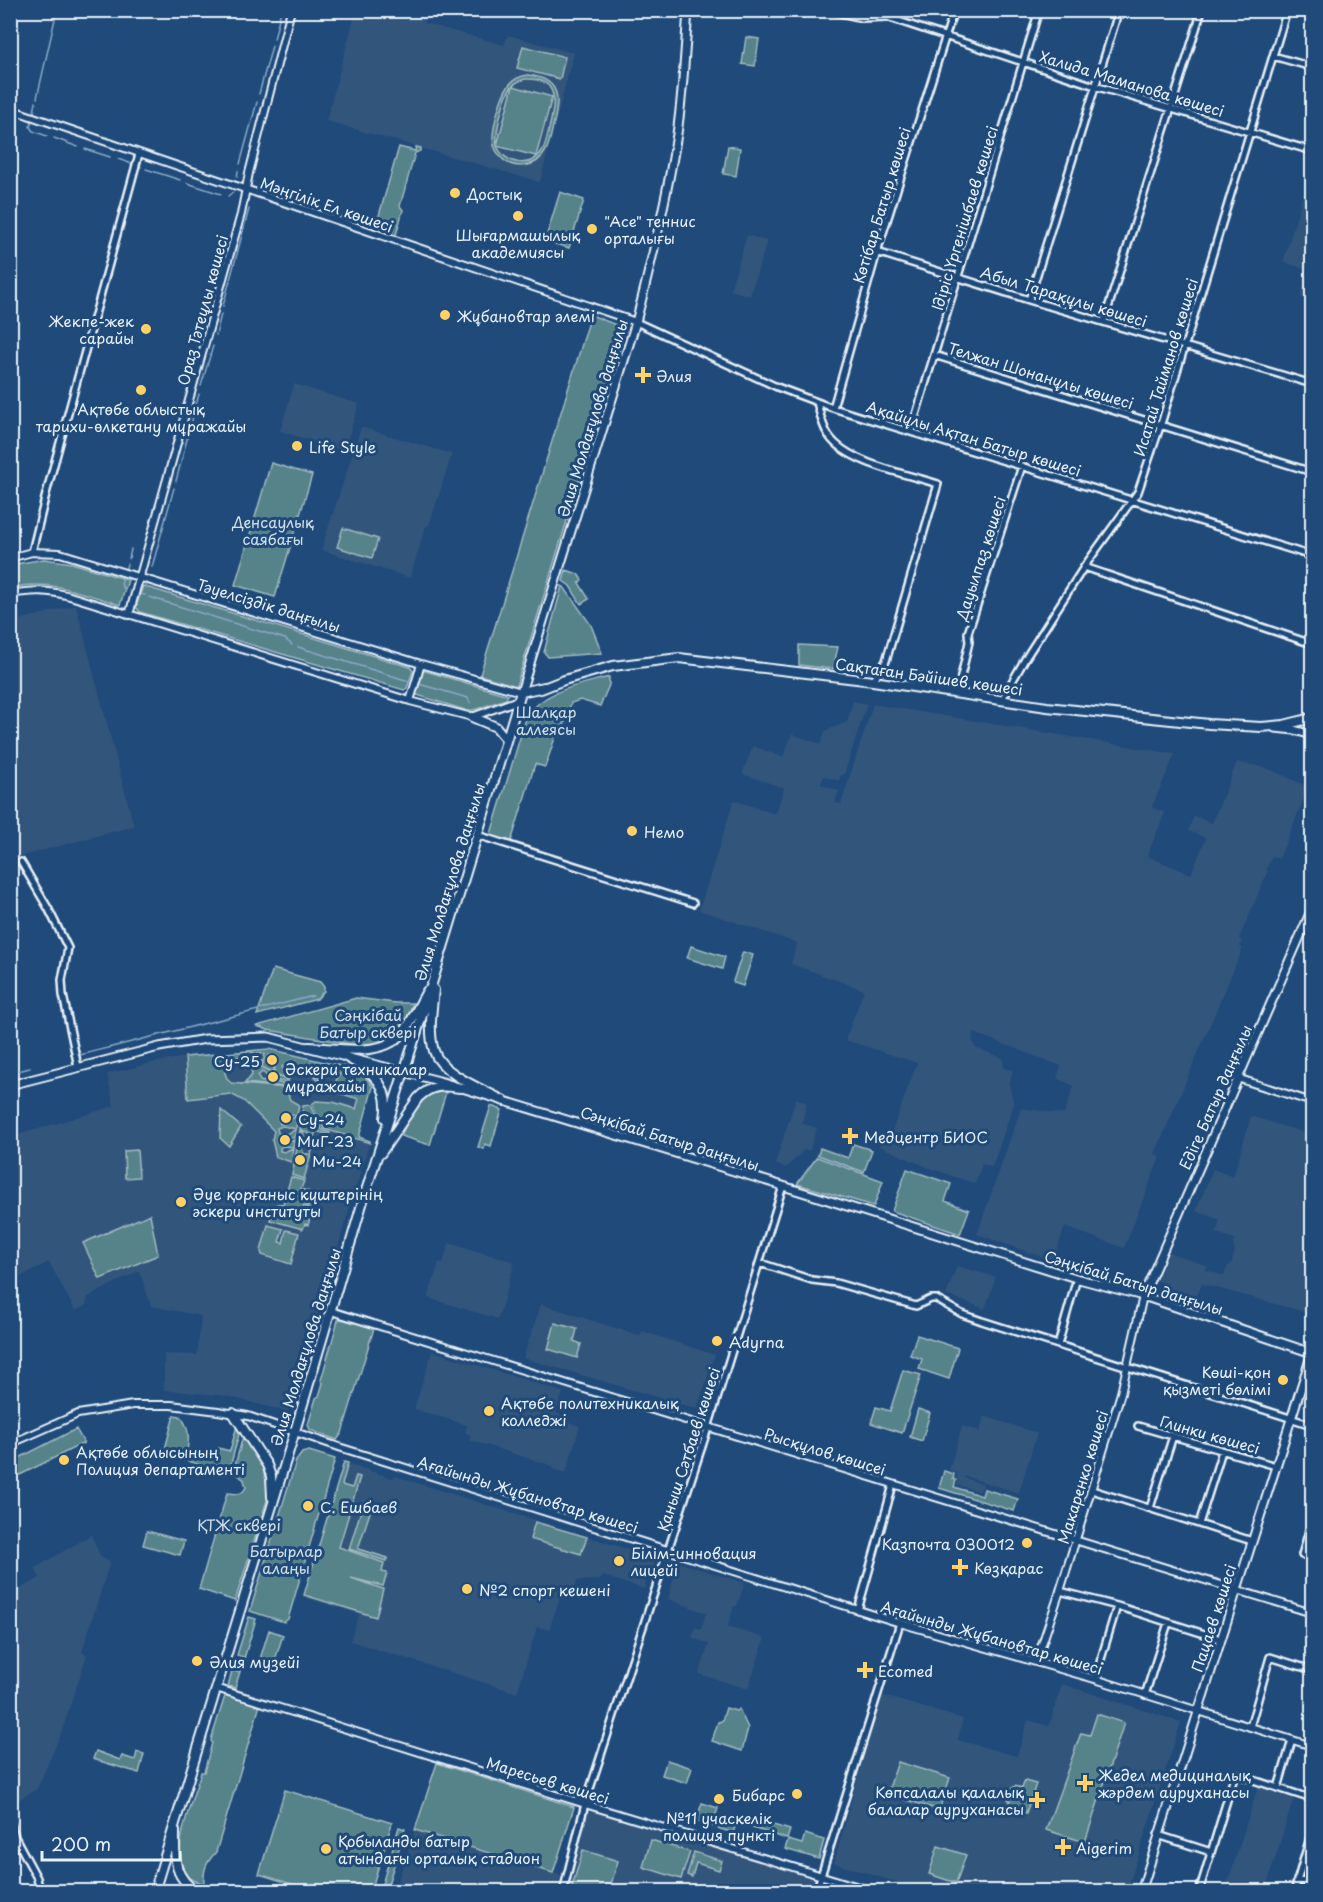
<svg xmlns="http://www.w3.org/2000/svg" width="1323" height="1902" font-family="'Playpen Sans',sans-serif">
<rect width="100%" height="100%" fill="#1f4a7a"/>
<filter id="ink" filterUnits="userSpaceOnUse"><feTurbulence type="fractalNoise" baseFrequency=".0167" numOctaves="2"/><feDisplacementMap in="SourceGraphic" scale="12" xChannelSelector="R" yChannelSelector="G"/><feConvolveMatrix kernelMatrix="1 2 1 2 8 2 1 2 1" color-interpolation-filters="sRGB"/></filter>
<g filter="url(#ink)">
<path fill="#32547b" d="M356,11H427L424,23L504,45L508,35L574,53L540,182L326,121Z
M1312,164V301L1300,297L1308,270L1283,262Z
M747,235L767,241L750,296L730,290Z
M294,384L359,404L344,451L280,431Z
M361,427L452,454L429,526H426L410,578L321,550Z
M76,605L134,826L11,859V622Z
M853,701L867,704L844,775H841L839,781L824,776L821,784L839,791L835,803L841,804L873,704L1175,754L1152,807L1165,813L1147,856L1191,874L1206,838L1188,831L1194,816L1212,823L1237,762L1267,768L1309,787L1279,859L1272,856L1266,870L1268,871L1239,939L1242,941L1240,947L1243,948L1155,1154L1160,1157L1124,1248L1065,1227L1053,1261L977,1234L1021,1108L1064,1114L1074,1086L1057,1078L1061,1066L974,1033L972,1039L976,1048L1003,1058L1004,1068L1013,1070L1009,1085L1014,1104L992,1167L982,1164L975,1184L927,1167L879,1146L882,1132L891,1134L917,1063L845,1040L864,990L791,964L797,943L699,910L734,800L775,814L784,788L742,774L753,746L783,757L792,734L821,744L825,731L847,722Z
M269,1049L361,1071L373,1087L359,1137L370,1141L288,1412L226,1396L164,1390V1354L197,1355L201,1316L151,1306L139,1271L88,1297L86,1306L75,1311L49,1262L11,1282V1137L114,1106L107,1074L156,1062L185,1057Z
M796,1098L807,1103L802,1123L817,1128L810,1150H804L786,1168L775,1164Z
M1251,1116L1312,1135V1314L1202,1284L1197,1296L1194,1295L1190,1307L1160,1297L1165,1284L1157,1281L1169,1252L1207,1266L1206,1270L1224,1276L1227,1267L1231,1264L1235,1250L1233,1245L1235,1239L1216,1233L1220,1220L1196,1211L1213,1169L1233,1177Z
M449,1243L515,1262L498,1319L428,1298L439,1262L443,1263Z
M957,1266L996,1277L985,1309L946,1295Z
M541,1304L640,1336L642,1331L715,1355L697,1409L523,1358Z
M432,1351L563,1392L556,1413L566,1417L565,1421L580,1426L566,1473L553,1469V1466L469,1440L471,1435L465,1433L467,1425L414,1409Z
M984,1416L1037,1433L1019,1493L964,1476V1478L983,1484L980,1492L957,1485L958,1479L956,1478L957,1473L949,1470L962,1426L980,1431Z
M344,1462L392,1478L395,1476L656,1558L649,1580L647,1579L644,1589L603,1576L600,1580L577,1581L575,1588L564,1586L549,1630L537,1627L517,1693L350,1641L359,1614L303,1597Z
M91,1535L101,1557L110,1562L82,1652L87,1655L61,1734L37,1789L11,1804V1594L40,1578L35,1568Z
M678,1562L745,1583L737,1606H734L728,1627L765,1638L748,1689L699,1674L709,1644L692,1638L695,1627L701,1629L706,1613L668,1599Z
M1062,1684L1181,1722L1127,1891H925L834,1863L881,1695L963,1719L958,1740L1017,1756L1028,1720L1049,1726Z
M1258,1787L1294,1798L1265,1891H1225Z
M593,1810L816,1879L812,1891L568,1892L587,1814Z
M415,1830L561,1875L557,1891L394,1892Z"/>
<path fill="#578289" stroke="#a0bac0" stroke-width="1.5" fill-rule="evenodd" d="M746,37L759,39L755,66L742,64Z
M523,46L565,57L560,79L517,68Z
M528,75C562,79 560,100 553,126C551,135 550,144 545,152C535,169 511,171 499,155C495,150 493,145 493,138C493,126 501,94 509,85C514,79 520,76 528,75ZM525,79C561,77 555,105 549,129C547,136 546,145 542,151C530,170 505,164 497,146L536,156L552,97L513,86L497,145C495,133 503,101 509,91C512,84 518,81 525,79Z
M728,146L740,148L736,176L723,174Z
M399,147L415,151L416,147L421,148L420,151L415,153L400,206L403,210L396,235L375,229Z
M560,192L584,200L569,248L545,241Z
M591,315L626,329L516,686L480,675Z
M271,463L312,475L275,597L235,585Z
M343,528L378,539L372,558L337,547Z
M44,559L72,563L128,580L120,605C85,594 48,578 11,588V565Z
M566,570L578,574L582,580L579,583L589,599L581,604L570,586L563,581Z
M143,586L410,667L413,671L407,688L404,690L140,612L136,607Z
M562,586L564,587L591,625L602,653L548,657L544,652Z
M799,645L838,647L833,669L799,665Z
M422,670L508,695L506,699L477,709L468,711L414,694Z
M609,677V685L600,706L580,700L571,703L561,736L556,735L545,767L535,764L511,842L490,837L526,718C542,690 580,685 609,677Z
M691,946L725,957L722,969L687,958Z
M743,952L753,955L743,986L734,983L733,981Z
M273,969L320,982L324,987V991L317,999L257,1015Z
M356,998L395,1003H413L404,1025L397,1034L377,1045H357L268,1030L257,1026Z
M269,1049L362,1071L373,1087L359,1137L370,1141V1143L324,1129L312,1104L316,1101L333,1102L356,1109L359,1099L335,1092L320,1084L319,1081L321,1079L324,1085L334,1084L340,1074L328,1071L318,1080L313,1074L319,1077L323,1065L311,1063L310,1073H297L288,1080L283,1078L294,1068L295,1061H289L282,1067L287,1073L282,1077L274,1073L277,1056L269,1055L266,1061L268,1065H274L273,1073L262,1067L265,1054L258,1053L256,1057L258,1061H263L261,1067L253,1063L254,1053L248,1051L245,1056L247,1059H252V1062C247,1060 243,1057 238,1057C222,1058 222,1075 231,1083L286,1088L290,1100L299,1105L297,1116L283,1114L278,1116L280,1124C287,1123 291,1117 297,1117L296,1129L283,1126L277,1128L278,1133L283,1135L296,1130L294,1138L283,1136L280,1139V1143L284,1145L294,1140L293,1147L283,1146L280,1148V1151L284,1152L293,1148L291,1162L276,1157L272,1140L274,1131L244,1101L231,1094L188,1099L185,1057Z
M250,1063L288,1081L287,1083L267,1078L266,1075L262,1072L258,1076L260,1081L264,1082L266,1079L286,1085V1087L244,1083L248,1080L252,1075Z
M435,1089H447L430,1145L401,1136C411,1113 414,1104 435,1089Z
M310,1105L322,1130L330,1133L329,1135L316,1131L314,1137L300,1129L303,1106Z
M491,1106L502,1110L491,1146L485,1144L484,1149L478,1147Z
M221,1110L241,1127L229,1146L220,1138Z
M300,1130L303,1132L306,1143L309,1144L313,1141L312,1146L313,1147L304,1179L292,1175L295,1160L299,1164H302L304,1161L301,1156H298L295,1159L298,1142L300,1144L304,1154H311V1148L298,1141Z
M853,1144L872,1150L864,1172L818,1155L820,1148L848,1158Z
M137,1150L139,1177L125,1178L124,1151Z
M817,1157L883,1181L874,1206L797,1184Z
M907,1169L951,1184L945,1201L969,1210L960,1234L892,1211Z
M291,1177L304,1181L301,1189L310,1192L306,1207L304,1206L303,1209L307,1210L312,1194L317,1193L308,1225L305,1224L303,1229L270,1220C272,1212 272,1202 283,1204Z
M150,1214L158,1255L100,1279L83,1243Z
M268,1225L283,1229L279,1242L283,1243L286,1230L299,1233L291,1264L262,1255L261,1251Z
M341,1319L374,1328L342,1433L337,1440L310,1430L308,1425L316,1398L319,1396L323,1383L321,1380L338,1320Z
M555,1323L577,1329L574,1341L581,1344L577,1358L548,1349Z
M917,1335L958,1348L949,1379L919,1369L922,1359L910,1355Z
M903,1370L921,1375L902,1433L871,1423L876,1407L890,1411Z
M918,1409L930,1413L922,1441L910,1437Z
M174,1415L180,1416C189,1426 190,1437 187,1450L215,1457L218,1448L230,1451L237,1426L241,1427L230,1467L225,1472L170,1456L171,1451L165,1449Z
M76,1429L84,1443L20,1475L13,1461Z
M243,1436L254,1450L262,1464L269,1494L235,1601L199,1589L227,1493C236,1494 242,1496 246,1487L244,1480L235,1472L234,1469Z
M309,1451L335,1459L288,1619L284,1622L250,1611L296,1461L302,1453Z
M344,1462L348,1463L342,1485L352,1488L356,1476L360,1477L339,1547L384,1563L382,1572L387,1573L383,1586L351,1578L383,1589L376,1617L304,1595Z
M944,1471L954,1474L953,1479L956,1480L954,1487L982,1496L984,1489L1018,1499L1014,1511L939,1488Z
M364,1501L373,1503L358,1549L388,1558L386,1561L349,1549Z
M535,1522L587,1537L581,1554L530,1539Z
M147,1531L184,1541L180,1555L143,1545Z
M249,1617L256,1619L235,1688L228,1686L232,1671L238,1672L243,1657L237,1655Z
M269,1630L283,1635L274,1663L260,1659Z
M229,1695L260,1705L216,1852C206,1863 203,1869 204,1884C198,1882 191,1881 187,1876C168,1855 194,1796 201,1772H204L212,1743L211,1740L225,1696Z
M726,1708L736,1711L739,1709L748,1728L742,1751L712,1741L718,1722L722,1721Z
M1097,1714L1124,1723L1085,1842L1046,1830L1081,1733L1090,1735Z
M96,1751L120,1760L122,1756L135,1760L137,1752L144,1754L139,1773L93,1759Z
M667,1760L692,1768L687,1783L662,1775Z
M898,1762L950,1778L939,1810L887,1794Z
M437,1763L574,1807L553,1873L415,1830Z
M1025,1781L1036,1784L1026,1813L1008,1807L1010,1801L1008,1799L1011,1789L1015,1786L1022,1788Z
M285,1790L392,1823L371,1891H314L259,1874Z
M702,1803L718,1808L715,1818L736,1824L733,1833L696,1821Z
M743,1816L790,1830L787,1839L740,1824Z
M399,1827L405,1829L386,1891H380Z
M805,1834L824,1840L819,1859L785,1849L788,1840L802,1844Z
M651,1840L690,1852L681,1879L643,1867Z
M938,1846L966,1855L956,1883L929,1874Z
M583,1850L618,1861L609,1891H589L572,1887Z
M694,1852L722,1861L719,1870L696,1863L692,1877L687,1875Z"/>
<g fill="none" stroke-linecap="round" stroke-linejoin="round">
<path stroke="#8aaac8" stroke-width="1.5" d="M274,39L281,10
M259,94L272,46
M37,98L57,10
M34,112L36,102
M32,120L30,127L33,131L47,136
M54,138L78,147
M85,149L110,157
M118,159L132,164
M240,164L257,102
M139,167H141
M146,169L180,180
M237,177L238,171
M187,183L221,194
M228,196L233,192
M223,306L249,209
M216,335L221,314
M201,386L213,346
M176,481L199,394
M129,559L131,549
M152,567L174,488
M126,568L127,564
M123,579L121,584L124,589
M129,591H132
M140,594L145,595
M149,597L285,639L292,645
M298,647L409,681
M419,684L468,698L470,703
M80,1055L313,996
M10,1073L30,1068"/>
<g stroke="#e8f1f8" stroke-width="10">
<path id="minor" d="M827,10L862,18L887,17L1095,86L1312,151
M1273,56L1312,67
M877,252L1029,300L1312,384
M1029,300L1119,10
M1104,321L1202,10
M636,322L777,387L833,408L1312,556
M934,355L1312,472
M817,402C820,414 822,426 829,436C847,463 907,474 938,484L886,661L873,681
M833,408L877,252L954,10
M911,431L1039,10
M32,552L46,494L139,154
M1084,567L1312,644
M957,694L969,642L968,633L1022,466
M1001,701L1025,659L1084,567L1138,492L1161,424L1287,10
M477,835L693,903
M21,862L48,908L68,948L62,980L63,995L78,1067
M760,1263L812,1280L836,1283L916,1306L931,1299H936L962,1314L982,1321L1312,1425
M1058,1345L1077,1278
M1138,1426L1276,1466
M10,1435L14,1442
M1092,1490L1252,1541
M1150,1508L1173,1436
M1312,1520L1302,1555L1312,1558
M1199,1524L1222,1451
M1060,1591L1117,1606L1220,1639
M858,1610L893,1485
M1095,1679L1117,1606
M1145,1695L1168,1623
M1250,1727L1270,1657L1312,1670
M1278,1788L1292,1740
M10,1819L15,1837L37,1878L40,1892
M1158,1835L1211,1852
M1297,1880L1312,1884
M563,1892L585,1804L708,1428L783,1186
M816,1892L900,1623
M1199,1892L1235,1774L1312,1799
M1294,1892L1312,1831"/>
</g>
<g stroke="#e8f1f8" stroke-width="10">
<path id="tertiary" d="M10,109L636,322
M10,558L32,552L60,553L421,664L521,692
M10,594C34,590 47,590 70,596L410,701L472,717L518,700
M129,615L241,214L249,173L291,10
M410,701L421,664
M1237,1078L1312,1102
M331,1311L1312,1613
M10,1444L78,1414L133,1405H171L218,1411L248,1416L342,1448L900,1623L1095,1679L1312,1746
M1036,1662L1060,1591L1121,1393L1143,1296
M216,1688L585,1804L875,1892"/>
</g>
<g stroke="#e8f1f8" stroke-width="11">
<path id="secondary" d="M521,692L636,322C652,260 667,197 677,134C683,93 685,52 688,10
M1275,728L1294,730L1312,735
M10,1085L159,1047L206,1039L268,1037L439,1081L783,1186L1079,1279L1143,1296L1312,1353L1141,1892
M1143,1296L1312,909
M151,1892L155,1890L163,1892"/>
</g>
<g stroke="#e8f1f8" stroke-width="12">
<path id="primary" d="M541,689L564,680L613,666L679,658L873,681L1047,707L1209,724L1261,727L1284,725L1312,718
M472,717L496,727L506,739
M434,990C432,1009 428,1032 434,1051C441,1074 484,1090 504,1101
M309,1047C340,1048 386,1059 406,1029C414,1017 420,1003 427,991
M346,1057C372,1071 391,1085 385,1118
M381,1153L418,1098C431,1085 442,1085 460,1088
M233,1413L267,1465L271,1476L272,1497
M175,1831C175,1857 172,1876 197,1892
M154,1892L295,1431L365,1194L427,1000L521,692L544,687"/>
</g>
<use href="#minor" stroke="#1f4a7a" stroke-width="5"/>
<use href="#tertiary" stroke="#1f4a7a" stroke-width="6"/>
<use href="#secondary" stroke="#1f4a7a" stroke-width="7"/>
<use href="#primary" stroke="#1f4a7a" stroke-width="8"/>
</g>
</g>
<g fill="#ffd166" stroke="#1f4a7a" stroke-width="2">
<circle cx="455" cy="193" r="6"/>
<circle cx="518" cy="216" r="6"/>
<circle cx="592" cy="229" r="6"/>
<circle cx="445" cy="315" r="6"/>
<circle cx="146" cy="329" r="6"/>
<path d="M640 366h6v6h6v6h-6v6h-6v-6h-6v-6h6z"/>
<circle cx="141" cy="390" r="6"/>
<circle cx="297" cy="446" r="6"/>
<circle cx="632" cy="831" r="6"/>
<circle cx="272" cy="1060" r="6"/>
<circle cx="273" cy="1077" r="6"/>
<circle cx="286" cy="1118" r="6"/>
<path d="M847 1127h6v6h6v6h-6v6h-6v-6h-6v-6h6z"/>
<circle cx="285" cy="1140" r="6"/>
<circle cx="300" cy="1160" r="6"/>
<circle cx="181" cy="1202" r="6"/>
<circle cx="717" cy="1341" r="6"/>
<circle cx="1283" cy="1380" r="6"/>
<circle cx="489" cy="1411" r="6"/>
<circle cx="64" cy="1460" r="6"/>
<circle cx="308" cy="1506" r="6"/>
<circle cx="1027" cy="1543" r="6"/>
<circle cx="619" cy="1561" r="6"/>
<path d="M957 1558h6v6h6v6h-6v6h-6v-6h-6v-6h6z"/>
<circle cx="467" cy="1589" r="6"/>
<circle cx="197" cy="1661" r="6"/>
<path d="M862 1661h6v6h6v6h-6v6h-6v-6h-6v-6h6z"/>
<path d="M1082 1774h6v6h6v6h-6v6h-6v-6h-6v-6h6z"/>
<circle cx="797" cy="1794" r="6"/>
<circle cx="719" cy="1799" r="6"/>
<path d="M1034 1791h6v6h6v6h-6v6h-6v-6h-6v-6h6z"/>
<path d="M1060 1838h6v6h6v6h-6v6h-6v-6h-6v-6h6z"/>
<circle cx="326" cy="1849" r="6"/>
</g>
<g text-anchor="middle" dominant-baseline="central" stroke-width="6" stroke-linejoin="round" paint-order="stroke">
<g font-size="15" fill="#e8f1f8" stroke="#1f4a7a">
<text transform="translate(1132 83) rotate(17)">Халида Маманова көшесі</text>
<text transform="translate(327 204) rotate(19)">Мәңгілік Ел көшесі</text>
<text transform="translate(881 205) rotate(-73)">Көтібар Батыр көшесі</text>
<text transform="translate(964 218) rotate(-73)">Ідіріс Үргенішбаев көшесі</text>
<text transform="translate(1064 296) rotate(17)">Абыл Тарақұлы көшесі</text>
<text transform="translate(202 310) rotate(-75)">Ораз Тәтеұлы көшесі</text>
<text transform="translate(1165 367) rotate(-73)">Исатай Тайманов көшесі</text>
<text transform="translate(1041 375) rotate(17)">Телжан Шонанұлы көшесі</text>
<text transform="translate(592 418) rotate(-73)">Әлия Молдағұлова даңғылы</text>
<text transform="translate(974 438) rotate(17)">Ақайұлы Ақтан Батыр көшесі</text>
<text transform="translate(980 558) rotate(-72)">Дауылпаз көшесі</text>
<text transform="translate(269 605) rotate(17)">Тәуелсіздік даңғылы</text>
<text transform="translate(929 676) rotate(8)">Сақтаған Бәйішев көшесі</text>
<text transform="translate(449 882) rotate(-73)">Әлия Молдағұлова даңғылы</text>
<text transform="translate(1215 1097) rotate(-66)">Едіге Батыр даңғылы</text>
<text transform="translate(670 1138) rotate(17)">Сәңкібай Батыр даңғылы</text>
<text transform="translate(1134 1282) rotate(17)">Сәңкібай Батыр даңғылы</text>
<text transform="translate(305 1347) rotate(-73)">Әлия Молдағұлова даңғылы</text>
<text transform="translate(1210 1434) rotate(16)">Глинки көшесі</text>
<text transform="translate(688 1449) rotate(-72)">Қаныш Сәтбаев көшесі</text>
<text transform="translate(825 1451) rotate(17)">Рысқұлов көшсеі</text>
<text transform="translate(1082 1477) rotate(-73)">Макаренко көшесі</text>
<text transform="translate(528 1494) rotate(17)">Ағайынды Жұбановтар көшесі</text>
<text transform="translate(1213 1618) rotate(-72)">Пацаев көшесі</text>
<text transform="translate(992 1637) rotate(16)">Ағайынды Жұбановтар көшесі</text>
<text transform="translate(548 1780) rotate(17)">Маресьев көшесі</text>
</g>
<g font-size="15" fill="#e8f1f8" stroke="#1f4a7a" text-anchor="start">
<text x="467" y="193">Достық</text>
<text x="604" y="220">"Ace" теннис<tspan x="604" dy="17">орталығы</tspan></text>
<text x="518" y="234" text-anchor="middle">Шығармашылық<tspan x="518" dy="17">академиясы</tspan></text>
<text x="457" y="315">Жұбановтар әлемі</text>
<text x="134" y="320" text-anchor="end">Жекпе-жек<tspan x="134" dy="17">сарайы</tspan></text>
<text x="656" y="375">Әлия</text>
<text x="141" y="408" text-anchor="middle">Ақтөбе облыстық<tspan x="141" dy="17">тарихи-өлкетану мұражайы</tspan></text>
<text x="309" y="446">Life Style</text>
<text x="644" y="831">Немо</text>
<text x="260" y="1060" text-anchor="end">Су-25</text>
<text x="285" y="1068">Әскери техникалар<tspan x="285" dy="17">мұражайы</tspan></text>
<text x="298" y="1118">Су-24</text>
<text x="864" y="1136">Медцентр БИОС</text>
<text x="297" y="1140">МиГ-23</text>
<text x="312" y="1160">Ми-24</text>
<text x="193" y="1193">Әуе қорғаныс күштерінің<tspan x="193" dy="17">әскери институты</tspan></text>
<text x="729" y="1341">Adyrna</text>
<text x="1271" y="1371" text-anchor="end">Көші-қон<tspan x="1271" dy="17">қызметі бөлімі</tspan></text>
<text x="501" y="1402">Ақтөбе политехникалық<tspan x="501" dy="17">колледжі</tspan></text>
<text x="76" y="1451">Ақтөбе облысының<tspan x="76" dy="17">Полиция департаменті</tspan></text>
<text x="320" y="1506">С. Ешбаев</text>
<text x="1015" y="1543" text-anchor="end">Казпочта 030012</text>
<text x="631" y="1552">Білім-инновация<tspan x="631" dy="17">лицейі</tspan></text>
<text x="974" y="1567">Көзқарас</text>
<text x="479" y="1589">№2 спорт кешені</text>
<text x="209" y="1661">Әлия музейі</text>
<text x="878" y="1670">Ecomed</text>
<text x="1098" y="1774">Жедел медициналық<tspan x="1098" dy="17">жәрдем ауруханасы</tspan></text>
<text x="1024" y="1791" text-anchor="end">Көпсалалы қалалық<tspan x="1024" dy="17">балалар ауруханасы</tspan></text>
<text x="785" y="1794" text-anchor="end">Бибарс</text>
<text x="719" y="1817" text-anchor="middle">№11 учаскелік<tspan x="719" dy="17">полиция пункті</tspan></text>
<text x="338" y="1840">Қобыланды батыр<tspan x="338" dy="17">атындағы орталық стадион</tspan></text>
<text x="1076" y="1847">Aigerim</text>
</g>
<g font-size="15" fill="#d2e0e7" stroke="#1f4a7a">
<text x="273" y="521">Денсаулық<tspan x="273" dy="17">саябағы</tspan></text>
<text x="546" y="711">Шалқар<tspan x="546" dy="17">аллеясы</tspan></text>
<text x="368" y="1014">Сәңкібай<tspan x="368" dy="17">Батыр сквері</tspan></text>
<text x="239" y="1524">ҚТЖ сквері</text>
<text x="286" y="1550">Батырлар<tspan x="286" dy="17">алаңы</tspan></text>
</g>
</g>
<rect width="1323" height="1902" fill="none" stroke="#1f4a7a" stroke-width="36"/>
<rect x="18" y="18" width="1287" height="1866" fill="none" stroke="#e8f1f8" stroke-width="2" filter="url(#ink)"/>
<path d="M42 1851v9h138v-9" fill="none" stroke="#e8f1f8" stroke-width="3"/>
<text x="51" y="1851" font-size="18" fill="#e8f1f8" stroke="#1f4a7a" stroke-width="4.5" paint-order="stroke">200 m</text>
</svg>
